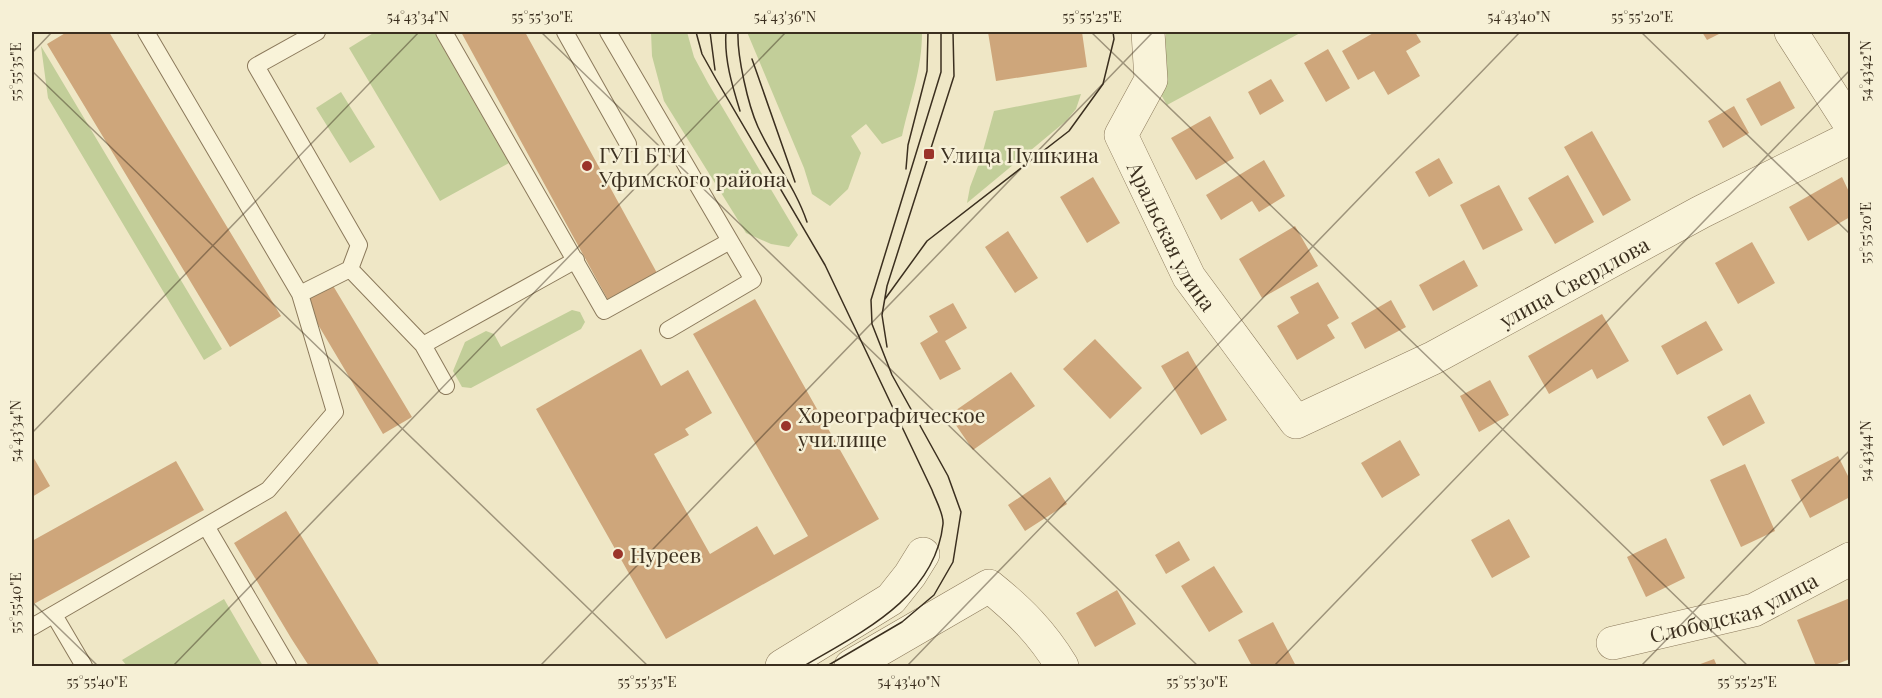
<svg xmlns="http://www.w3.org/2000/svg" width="1882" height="698" font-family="'Playfair Display',serif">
<rect width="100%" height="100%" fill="#efe7c6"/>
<path fill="#c2ce99" d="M375,32H434L509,163L440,201L349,48Z
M651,32H687L694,57L708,83L798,235L789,247L771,244L746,233L664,101L652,56Z
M747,32H922C922,71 910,99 902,136L882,144L866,124L851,136L861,153L848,189L830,206L812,194L804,168Z
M1166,32H1302L1167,105L1160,93Z
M41,46L222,349L204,360L48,98Z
M341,92L375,147L350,163L316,108Z
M1081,94L1076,109L1066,121L967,203L970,187L981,158L994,111Z
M572,310L580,312L585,322L581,329L471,388L462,387L453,371L465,342L486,331L494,334L501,347Z
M224,599L263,666H127L122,660Z"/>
<path fill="#cea67b" d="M67,32H109L281,316L230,347L47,44Z
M461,32H525L657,273L608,300Z
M988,32H1082L1087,67L996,81Z
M1375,32H1415L1421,42L1406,51L1420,76L1388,95L1374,71L1358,80L1342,51Z
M1702,32H1723L1707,40Z
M1328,49L1350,88L1326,102L1304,63Z
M1271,79L1284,101L1260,115L1248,92Z
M1780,81L1795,108L1761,126L1746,99Z
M1734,106L1749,133L1723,148L1708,121Z
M1210,116L1234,158L1196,180L1171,138Z
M1592,131L1631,200L1603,216L1564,147Z
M1439,158L1453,183L1429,197L1415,172Z
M1264,160L1285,196L1259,212L1252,201L1221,220L1206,195Z
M1568,175L1594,222L1555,244L1528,198Z
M1093,177L1120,223L1087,243L1060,197Z
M1842,177L1850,194V217L1808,241L1789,207Z
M1499,185L1523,230L1483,250L1460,205Z
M1295,226L1318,266L1262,298L1239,259Z
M1008,231L1038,278L1015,293L985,247Z
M1752,242L1775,283L1738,304L1715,263Z
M1464,260L1478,286L1433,311L1419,285Z
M1318,282L1339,318L1327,325L1335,338L1297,360L1277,326L1299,313L1290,297Z
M332,284L412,417L383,434L304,301Z
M755,299L879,519L666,639L536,409L641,349L661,386L688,370L712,413L685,429L689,435L654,454L710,554L757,526L774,555L808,536L693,334Z
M1391,300L1406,327L1365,349L1351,323Z
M953,303L967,328L945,341L961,369L940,380L920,343L938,332L929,316Z
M1602,314L1629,361L1597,379L1592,369L1549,394L1528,356Z
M1706,321L1723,350L1677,375L1661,346Z
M1095,339L1142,388L1110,419L1063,369Z
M1188,351L1227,420L1201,435L1161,366Z
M1011,372L1035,406L973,450L949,415Z
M1490,380L1509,415L1479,432L1460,396Z
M1750,394L1765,423L1723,446L1707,417Z
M1400,440L1420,475L1382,498L1361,463Z
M32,455L50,486L32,497Z
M1838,456L1850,480V497L1810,518L1791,480Z
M176,461L204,510L32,605V541Z
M1745,464L1775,531L1741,547L1710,480Z
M1050,477L1067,504L1025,531L1008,505Z
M286,511L380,666H309L291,638L234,543Z
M1509,519L1530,557L1492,578L1471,540Z
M1666,538L1685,578L1646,597L1627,557Z
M1179,541L1190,560L1166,574L1155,555Z
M1214,566L1243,612L1209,632L1181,586Z
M1117,590L1136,624L1095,647L1076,613Z
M1850,598V659L1832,666H1816L1797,620Z
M1273,622L1296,666H1252L1238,640Z
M1714,659L1717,666H1695Z"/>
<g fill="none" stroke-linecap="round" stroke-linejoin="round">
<g stroke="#8b795b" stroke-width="18">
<path id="service" d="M146,32L300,294
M317,32L256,66L359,245L350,269
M444,32L604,311L730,241
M565,32L628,144
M608,32L753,280L668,330
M446,386L423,345L576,260
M206,526L288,666
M54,615L84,666
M32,627L268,490L335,412L300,294L350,269L423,345"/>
</g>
<g stroke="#8b795b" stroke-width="34">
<g id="minor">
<path id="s1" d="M1148,32L1151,80L1121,135L1189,277L1296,422L1433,358L1701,212L1850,138"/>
<path d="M1791,32L1850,124"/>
<path id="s2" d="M1613,643L1754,610L1850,559"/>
<path d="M782,666L891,599L910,575L923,554"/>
<path d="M851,666L989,586C1020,611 1042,633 1062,666"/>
</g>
</g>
<use href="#service" stroke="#f9f3d9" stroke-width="16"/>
<use href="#minor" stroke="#f9f3d9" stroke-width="33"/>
<path stroke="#3b2f1f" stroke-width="1.5" d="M696,32L702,54L716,79L825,265L932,490C935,499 944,514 943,524C935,598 860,633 804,666
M710,32L715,70
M726,32C724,59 732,85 740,111
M738,32C737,56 748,105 758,127C773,159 796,189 807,222
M752,59L795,182
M906,169L908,145L927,71L928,32
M885,299L927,241L1069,131L1103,84L1114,39L1113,32
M887,347L882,315L887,286L954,76L953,32
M827,666L902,622L934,595L953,562L961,512L948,476L892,375L872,324L871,300L941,72V32"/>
</g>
<path fill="none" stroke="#3b2f1f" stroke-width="1.5" stroke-opacity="0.45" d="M541,32L1198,666M1091,32L1748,666M1641,32L1850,234M32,53L52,32M32,71L648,666M32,433L419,32M32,602L98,666M173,666L786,32M540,666L1153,32M907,666L1520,32M1274,666L1850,70M1641,666L1850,450"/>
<g fill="#9b342a" stroke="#f6f0d6" stroke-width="2">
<rect x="923" y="148" width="12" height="12" rx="3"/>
<circle cx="587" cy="166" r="6"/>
<circle cx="786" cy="426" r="6"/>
<circle cx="618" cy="554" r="6"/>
</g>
<g text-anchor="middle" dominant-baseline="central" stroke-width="5" stroke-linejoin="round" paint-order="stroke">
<g font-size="21" fill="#3b2f1f" stroke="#f6f0d6" text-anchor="start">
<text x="599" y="154">ГУП БТИ<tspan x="599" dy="24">Уфимского района</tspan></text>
<text x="941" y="154">Улица Пушкина</text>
<text x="798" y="414">Хореографическое<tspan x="798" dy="24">училище</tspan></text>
<text x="630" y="554">Нуреев</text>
</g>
<g font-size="21" fill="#3b2f1f" stroke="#f6f0d6">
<text stroke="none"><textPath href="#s1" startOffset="224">Аральская улица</textPath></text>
<text stroke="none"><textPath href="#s1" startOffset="760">улица Свердлова</textPath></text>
<text stroke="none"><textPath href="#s2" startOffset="126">Слободская улица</textPath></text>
</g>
</g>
<rect width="1882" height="698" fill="none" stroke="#f6f0d6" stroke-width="66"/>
<rect x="33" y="33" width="1816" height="632" fill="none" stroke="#3b2f1f" stroke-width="2"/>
<g font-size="15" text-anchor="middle" fill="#3b2f1f">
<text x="418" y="22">54°43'34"N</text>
<text x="542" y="22">55°55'30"E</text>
<text x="785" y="22">54°43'36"N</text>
<text x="1092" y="22">55°55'25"E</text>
<text x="1519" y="22">54°43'40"N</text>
<text x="1642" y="22">55°55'20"E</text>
<text transform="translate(1866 71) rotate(-90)" y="5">54°43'42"N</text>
<text transform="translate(16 72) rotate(-90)" y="5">55°55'35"E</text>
<text transform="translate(1866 233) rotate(-90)" y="5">55°55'20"E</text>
<text transform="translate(16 431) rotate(-90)" y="5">54°43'34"N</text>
<text transform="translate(1866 451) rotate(-90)" y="5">54°43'44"N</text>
<text transform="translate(16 603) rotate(-90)" y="5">55°55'40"E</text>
<text x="97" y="687">55°55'40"E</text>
<text x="647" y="687">55°55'35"E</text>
<text x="909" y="687">54°43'40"N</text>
<text x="1197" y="687">55°55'30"E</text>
<text x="1747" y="687">55°55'25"E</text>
</g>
</svg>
